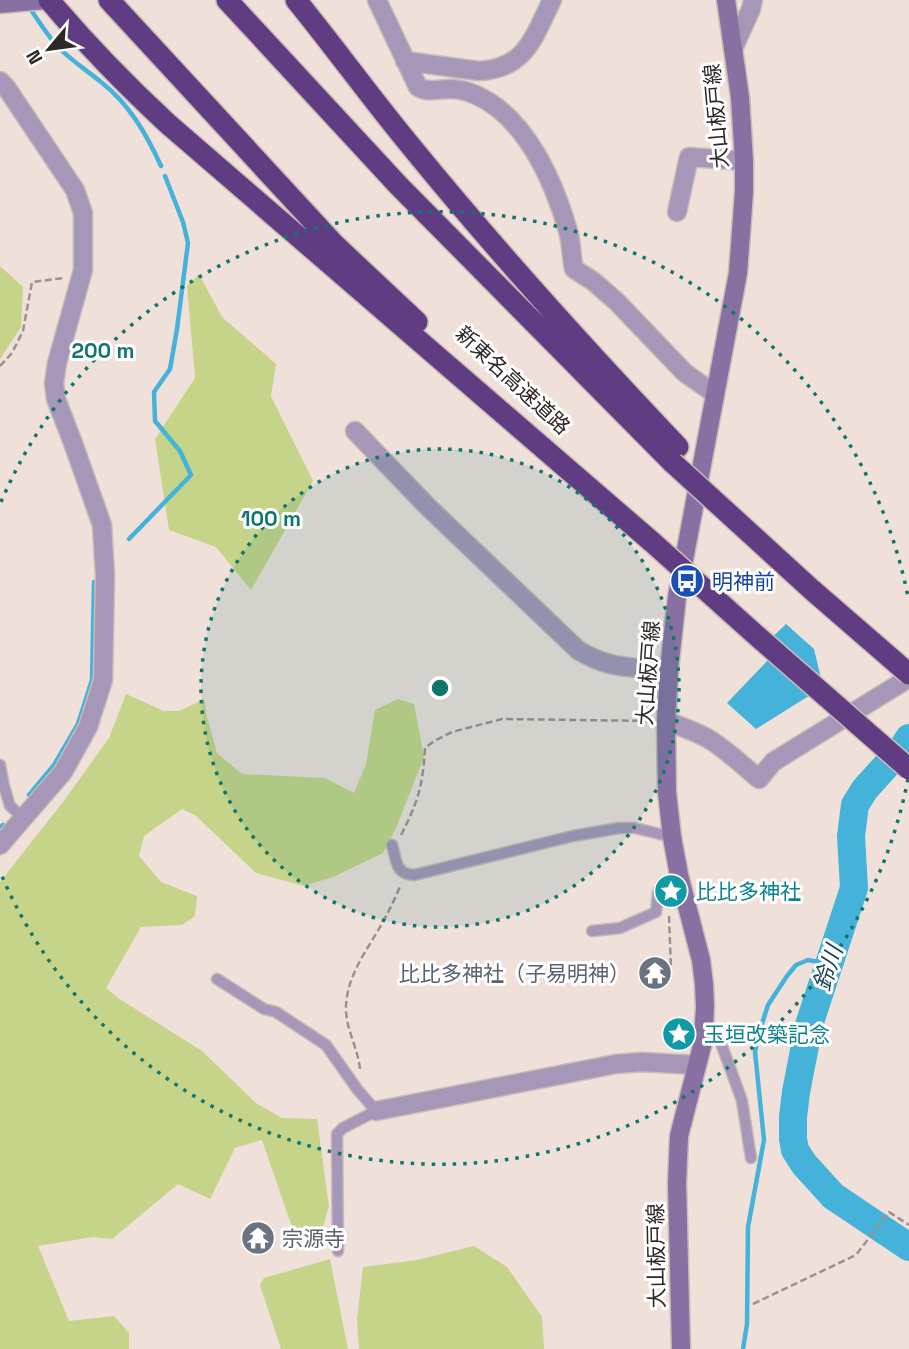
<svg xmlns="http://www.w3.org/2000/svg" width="909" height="1349" font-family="'Space Grotesk','Noto Sans JP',sans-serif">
<rect width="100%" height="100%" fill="#f0e0da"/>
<path fill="#c5d488" d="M0,266L23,287L21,327L0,359Z
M199,274L222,317L276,364L271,396L313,481L251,590L216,547L169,530L155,439L195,378L187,286Z
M126,694L164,711H179L205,699L206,713L217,753L242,774L325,778L354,793L366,764L375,710L398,699L414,704L424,757L396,828L383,853L333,877L304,886L256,873L195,815L182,809L144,836L139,856L161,882L197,896L195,916L182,925L141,927L106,988L118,998L202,1051L256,1103L282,1118L317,1119L329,1206L321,1234L294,1233L262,1140L235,1148L210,1199L178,1184L112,1239L93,1237L38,1246L69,1321L114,1316L129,1333V1349H0V882L63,802L109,738Z
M474,1246L507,1267L542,1317L544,1349H359L357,1320L363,1267L417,1260Z
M330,1259L348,1349H281L260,1285L264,1278Z"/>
<path fill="#45b2da" d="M786,624L814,649L823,687L756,729L727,703L769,659L759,650Z"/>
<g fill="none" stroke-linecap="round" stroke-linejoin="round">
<path stroke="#45b2da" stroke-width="4.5" d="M29,7C38,20 47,35 58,47C71,60 86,70 101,82C129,104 146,133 161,166
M129,539L191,475L180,451L155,421L154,392L170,369L177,329L188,243L183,222L165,176
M29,795L54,765L78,724L92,680L94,582
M0,828L3,825
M743,1349L747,1324L748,1227L764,1140L755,1052L759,1033L768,1005L787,976L796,965L808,960L829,964"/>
<path stroke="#45b2da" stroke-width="28" d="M909,738L904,746L865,789L855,805L851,836L854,888L809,1025L796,1092L793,1117V1139L795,1150L804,1164L833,1196L909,1247"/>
<g stroke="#c9bbb6" stroke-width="13">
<path id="lane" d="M0,765L4,786L10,806L23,817
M392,845C397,861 395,874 414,875L573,836L619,828H635L672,837
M592,931L620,928L656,912L658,892L663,883L679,875
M217,979L264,1009L276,1012L326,1045L357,1089L376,1111L343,1128L337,1134L338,1251
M704,1030L712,1033L720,1041L732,1073L742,1101L751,1158"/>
</g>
<g stroke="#c9bbb6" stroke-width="21">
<path id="street" d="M377,0L418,87C427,93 439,89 450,89C459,89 467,91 476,95C526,117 554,182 568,231C572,244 571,257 574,269L593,281L617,302L685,373L715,394
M733,49L751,9L753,0
M405,61L479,71C526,69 534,36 552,0
M0,81L6,87L75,190L83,213V270L57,363L54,383L56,399L73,443L102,525L105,575L103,680L88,727L63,772L0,845
M677,212L689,157L744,161
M355,431L427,506L578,650C610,670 633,667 669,670
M666,721C680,726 694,731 707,738C726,749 742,765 759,779L773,762L909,678
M376,1111L616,1064L642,1062L696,1065"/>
</g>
<g stroke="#c9bbb6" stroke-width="21">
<path id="secondary" d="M0,4L45,0
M681,1349L677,1183L679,1136L703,1042L705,1007L704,984L701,960L679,875L672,837L667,792L666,721L669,670L677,597L738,273L744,192V161L740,97L726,0"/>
</g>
<g stroke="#c9bbb6" stroke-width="24">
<path id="highway" d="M49,0C86,44 126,85 168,124L652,542
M109,0L335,245L417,322
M227,0L398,185L673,463
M296,0C336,49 373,101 414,150C498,253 587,351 678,447"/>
</g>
<path stroke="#9d918d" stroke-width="2.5" stroke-dasharray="7 3.5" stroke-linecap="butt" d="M0,366L12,353L23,331L32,282L64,278
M401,835C418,802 423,785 425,748L434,741L452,732L502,719L650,721
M669,916L671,969
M360,1069C358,1049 347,1031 346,1011C345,979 365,953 380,927C388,913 395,899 401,884
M753,1304L856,1255L889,1212L909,1225"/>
<use href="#lane" stroke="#a697b8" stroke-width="10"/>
<use href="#street" stroke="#a697b8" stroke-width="18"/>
<use href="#secondary" stroke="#8871a2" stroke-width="18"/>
<use href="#highway" stroke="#603d82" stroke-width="21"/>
<g stroke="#c9bbb6" stroke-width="24" stroke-linecap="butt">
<path id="highway-bridge" d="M673,463L811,589L909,674
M652,542L757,636L909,769"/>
</g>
<use href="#highway-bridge" stroke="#603d82" stroke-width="21"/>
</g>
<circle cx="440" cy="688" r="239" fill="#0f766e" fill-opacity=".12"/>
<g fill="none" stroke="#0f766e" stroke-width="3.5" stroke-dasharray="3.5 7">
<circle cx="440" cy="688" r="239"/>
<path d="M908 779A477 477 0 0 1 1 874M1 502A477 477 0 0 1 908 597"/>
</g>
<defs>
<g id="bus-disc" transform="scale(1.75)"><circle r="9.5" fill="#1a4fb4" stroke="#fff"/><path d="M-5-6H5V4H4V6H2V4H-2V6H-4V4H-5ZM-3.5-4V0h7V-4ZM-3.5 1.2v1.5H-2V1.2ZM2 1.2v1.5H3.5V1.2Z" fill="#fff"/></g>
<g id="sight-disc" transform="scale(1.75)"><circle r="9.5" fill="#0f9aa8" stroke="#fff"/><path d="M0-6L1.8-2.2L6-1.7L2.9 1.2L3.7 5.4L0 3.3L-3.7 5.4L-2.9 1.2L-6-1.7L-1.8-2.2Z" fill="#fff"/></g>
<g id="temple-disc" transform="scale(1.75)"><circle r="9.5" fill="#6b7280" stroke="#fff"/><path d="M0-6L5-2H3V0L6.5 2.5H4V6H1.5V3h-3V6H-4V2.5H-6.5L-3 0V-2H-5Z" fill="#fff"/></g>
</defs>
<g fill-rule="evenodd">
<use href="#bus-disc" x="687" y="581"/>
<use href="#sight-disc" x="671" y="891"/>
<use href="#temple-disc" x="655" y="973"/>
<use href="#sight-disc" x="679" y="1034"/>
<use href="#temple-disc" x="258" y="1238"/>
</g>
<g text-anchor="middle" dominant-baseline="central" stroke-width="6" stroke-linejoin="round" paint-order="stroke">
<g font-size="21" fill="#2e2826" stroke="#fff">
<text transform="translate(716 116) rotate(-95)">大山板戸線</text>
<text transform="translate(513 380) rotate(43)">新東名高速道路</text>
<text transform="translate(648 673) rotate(-86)">大山板戸線</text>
<text transform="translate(656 1256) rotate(-91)">大山板戸線</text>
</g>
<g font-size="21" fill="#164399" stroke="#fff" text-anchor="start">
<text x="712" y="581">明神前</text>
</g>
<g font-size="21" fill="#0d838f" stroke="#fff" text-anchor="start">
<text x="696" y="891">比比多神社</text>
<text x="704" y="1034">玉垣改築記念</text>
</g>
<g font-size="21" fill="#5b616d" stroke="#fff" text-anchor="end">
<text x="630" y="973">比比多神社（子易明神）</text>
<text x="282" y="1238" text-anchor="start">宗源寺</text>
</g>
<g font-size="23" font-style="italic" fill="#164456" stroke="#fff">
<text transform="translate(828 968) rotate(-72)">鈴川</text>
</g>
</g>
<circle cx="440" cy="688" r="10" fill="#0f766e" stroke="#fff" stroke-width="3.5"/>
<g font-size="21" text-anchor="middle" font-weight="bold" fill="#0f766e" stroke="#fff" stroke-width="6" stroke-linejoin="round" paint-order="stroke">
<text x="103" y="358">200 m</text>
<text x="271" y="526">100 m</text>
</g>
<g transform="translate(49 49) rotate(241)" stroke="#ffffff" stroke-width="5" paint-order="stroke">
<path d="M0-5L12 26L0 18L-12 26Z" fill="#2e2826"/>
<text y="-10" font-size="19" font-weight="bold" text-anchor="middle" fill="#2e2826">N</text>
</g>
</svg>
